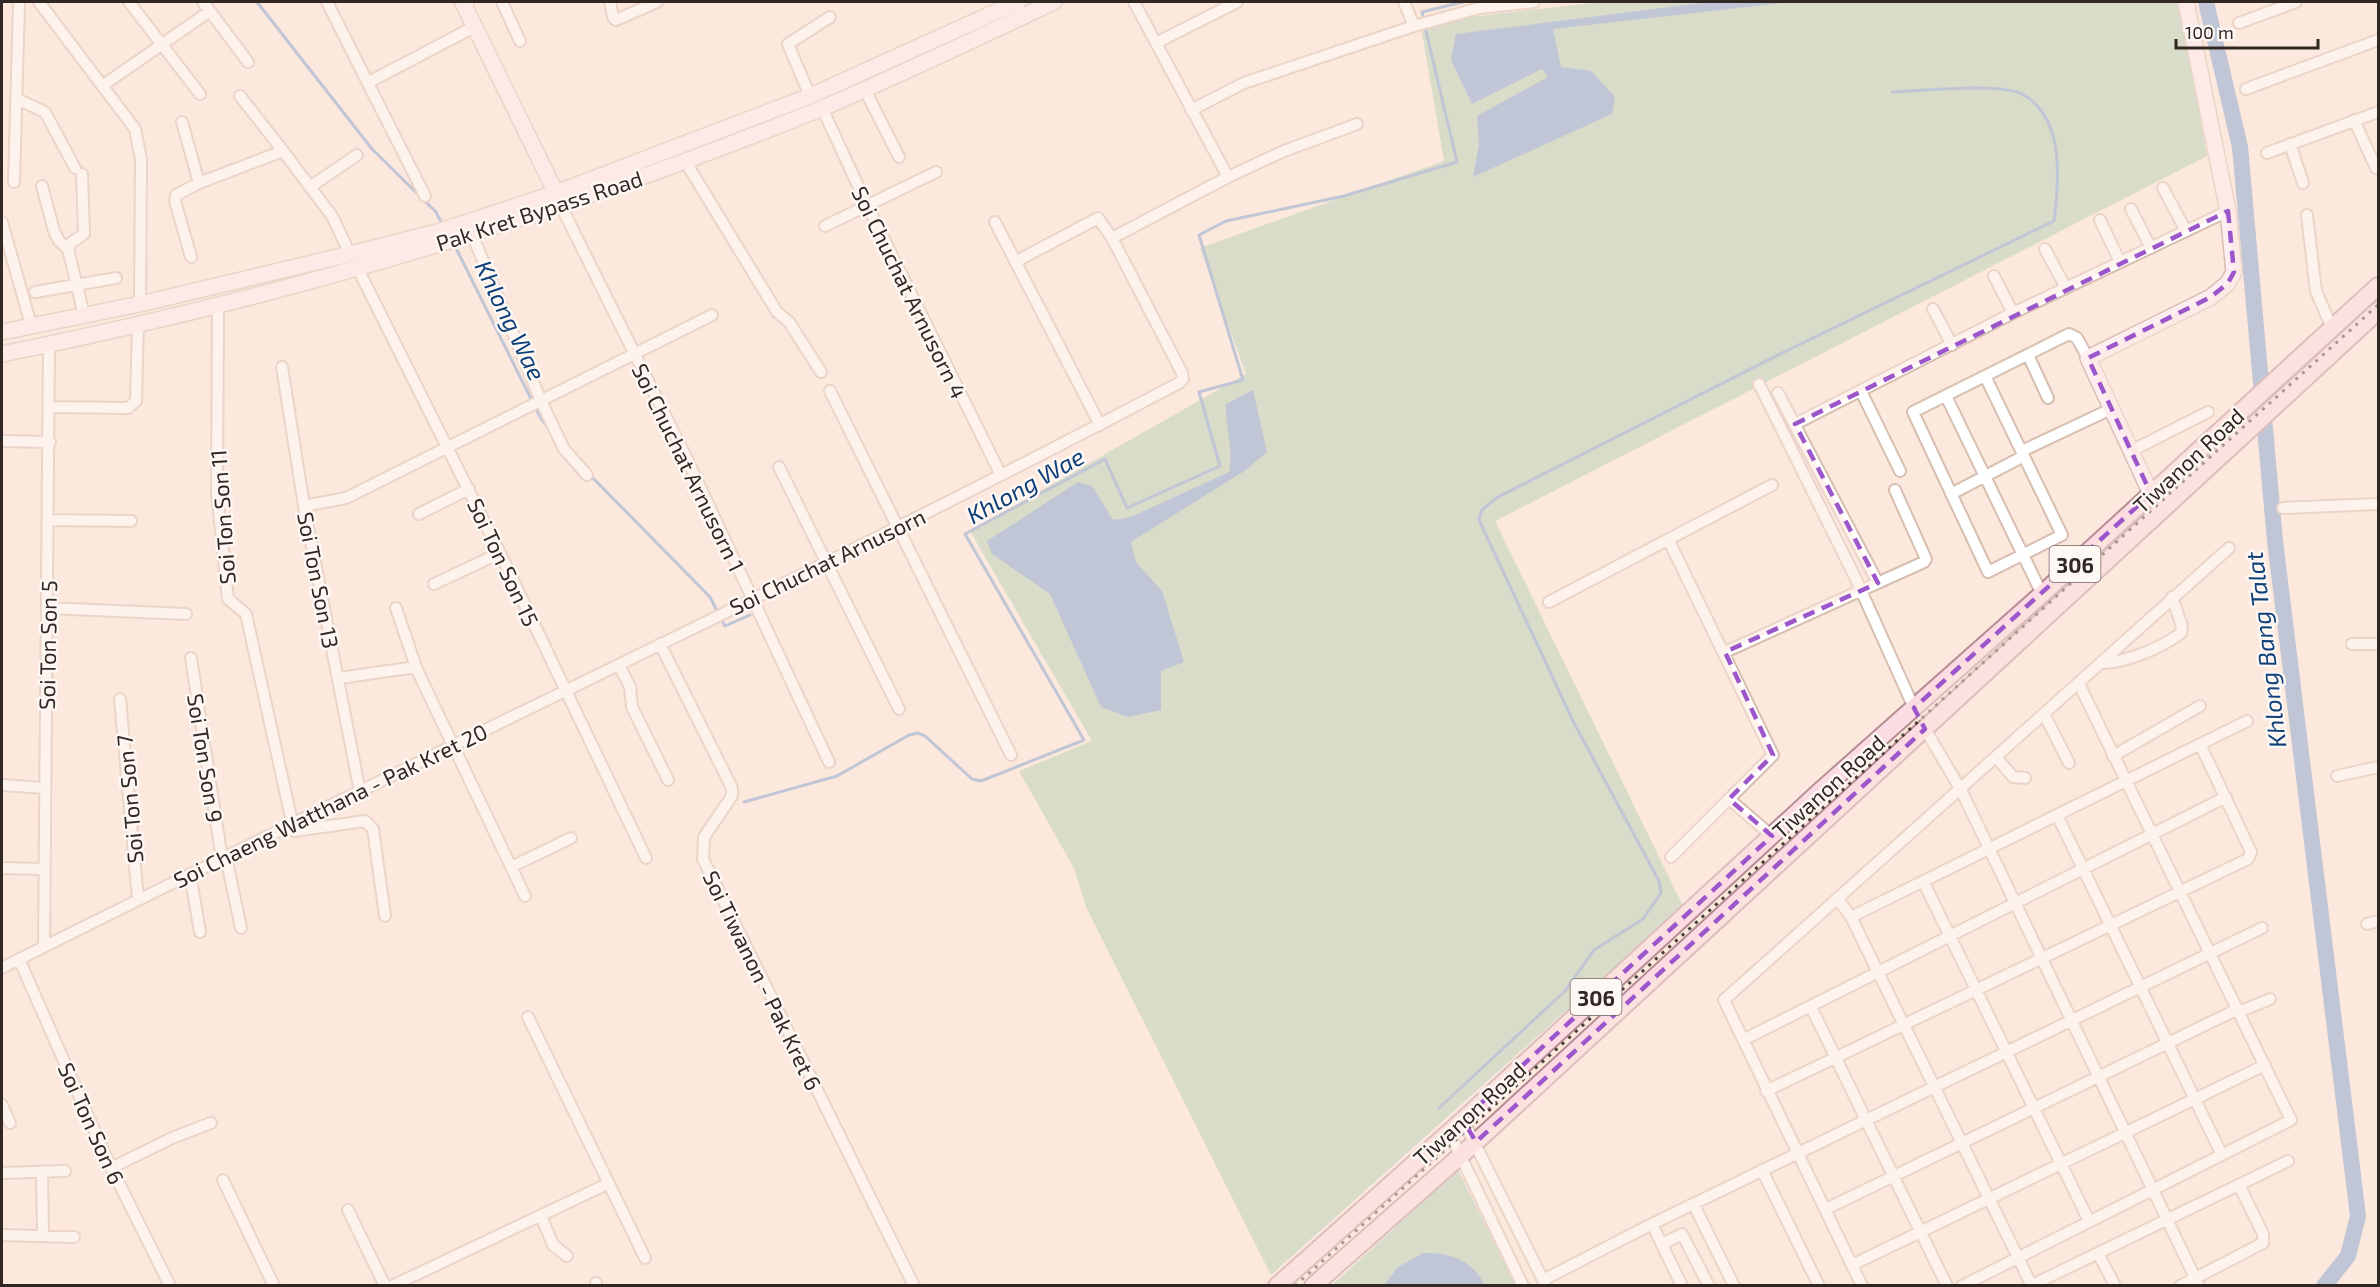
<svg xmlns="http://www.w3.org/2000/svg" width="2380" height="1287" font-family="'Exo 2',sans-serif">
<rect width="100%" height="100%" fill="#fce8dc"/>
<path fill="#afceb2" d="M1601,2H2179L2207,156L1495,521L1683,906L1271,1275L1086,907L1074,868L1019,771L1092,741L970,531L1246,374L1200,248L1444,161L1421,27L1461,18Z
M1458,1170L1516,1285L1331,1286Z"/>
<path fill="#799dcc" d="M1709,2H1792L1553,29L1561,67L1591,71L1615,97L1612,114L1473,177L1479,144L1477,116L1548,77L1542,69L1472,104L1451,60L1456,34Z
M1253,390L1267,452L1246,470L1131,542L1136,562L1162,591L1184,662L1161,671V710L1128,717L1101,707L1050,594L992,554L987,541L1078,482L1092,486L1113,520L1131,517L1229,472C1234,449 1225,427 1226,404Z
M1423,1253C1448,1252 1474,1260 1484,1285H1384L1398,1267Z"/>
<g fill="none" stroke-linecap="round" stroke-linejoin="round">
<path stroke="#799dcc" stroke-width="3" d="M257,2L372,149L436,212L443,226
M1424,20L1422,12L1463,2
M454,244L540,417L550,430
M590,475L710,597L718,613
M721,619L725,626L750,615
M744,802L837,776L909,735L918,733L925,736L972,779L981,781L1084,740L965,534L1105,459L1127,508L1220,466L1199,392L1243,380L1199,235L1226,221L1344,196L1457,162L1425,27
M1439,1108L1565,991L1594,950L1643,919L1661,893L1659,881L1574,723L1479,520L1482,510L1498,497L1782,353L2054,221C2059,182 2065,119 2024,95C2001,82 1922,91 1892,92"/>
<path stroke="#799dcc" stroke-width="16" d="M2206,2L2240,147L2275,541L2358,1216L2348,1256L2324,1286"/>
<g stroke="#d7bfb0" stroke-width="14">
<path id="street" d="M39,2L135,129L141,159L140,304
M129,2L200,94
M203,2L248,62
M327,2L425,196
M502,2L520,41
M610,2L613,17L616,20L657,2
M1134,2L1228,177
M1404,2L1414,26
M2239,23L2296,2
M1156,43L1237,2
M369,82L474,27
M102,86L210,11
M864,88L899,157
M2246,89L2378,40
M240,96L283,151
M810,96L788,44L830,17
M17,99L45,112L75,168
M822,108L867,205L1001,475
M1191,110L1244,83L1414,26L1479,8L1534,2
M2354,120L2376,168
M182,122L199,183
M2290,144L2303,183
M2267,153L2378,112
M685,161L777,312L789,322L821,372
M14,182L19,2
M42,186L54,231L59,241L68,249L84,315
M310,187L357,155
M2163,188L2186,231
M561,206L686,457L829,762
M2131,209L2151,248
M2307,215L2316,291L2332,328
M2100,220L2120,262
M2,222L31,325
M995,222L1100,425
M825,226L936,172
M471,232L541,401L564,449L587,475
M68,249L72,242L84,234L82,174
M2045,249L2066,288
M191,257L175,201L176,195L199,183L283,151L332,216L350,254
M1015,262L1098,218L1112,238
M358,269L500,553L646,858
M1994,276L2013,313
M35,292L116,278
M218,303L217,493L228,599L246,614L294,831L365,821L373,829L385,916
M1933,309L1952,345
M2028,355L2048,398
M282,367L304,506L360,792
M1985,376L2062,535L1988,572L1913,412C1965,386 2017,360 2069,334L2077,338L2088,358
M1759,384L1855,577L1914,708
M830,391L1011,755
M1861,391L1900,471
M1778,393L1878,583
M1946,396L2042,594
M50,407L128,408L136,401L138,322
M1795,424L2013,313L2228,211
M2,441L50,442
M2022,451L2111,409
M2131,451L2208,412
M779,467L899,709
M1951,494L2024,456
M304,506L346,498L712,315
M2283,508L2378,504
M419,514L469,489
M49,520L131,521
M1668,539L1773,755L1671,857
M434,584L500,553
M1549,602L1772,485
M47,608L186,614
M396,608L417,670L525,896
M660,644L732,788V796L704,837L703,859L914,1286
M2352,644H2378
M1725,652L1924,562L1926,559L1895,490
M191,658L222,859
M2104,663C2130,661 2161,648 2181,633L2182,626L2172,597
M619,665L630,687L632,707L668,780
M339,678L416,667
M120,699L138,899
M2044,714L2069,763
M1925,729L1961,790L2199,1286
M2113,756L2200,706
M1996,757L2013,777L2025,778
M2337,776L2378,767
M2,785L44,788
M1729,799L1772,836
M2057,815L2222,1155
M226,857L241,928
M511,867L571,838
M2,868L44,869
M190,874L200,932
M1923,881L2089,1221
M1838,899L1851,917L2032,1286
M1851,917L2247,721
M2367,924L2378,921
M44,947L49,344
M19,959L107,1159L170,1286
M2,968C393,771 791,587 1179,383L1183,379L1182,373L1112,238L1228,177L1284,151L1357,124
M1811,1007L1947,1286
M2239,1012L2270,999
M528,1017L645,1258
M1743,1040L2226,797
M1766,1091L2248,859L2251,852L2200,744
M2,1105L10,1123
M1463,1120L1546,1286
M1449,1132L1523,1286
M111,1168L172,1138L211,1123
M1762,1170L1819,1286
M2,1173L65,1171
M42,1173L43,1235
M223,1180L274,1286
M1694,1205L1734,1286
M1826,1209L2238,1009
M348,1210L385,1286
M541,1216L553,1245L567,1256
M1652,1224L1682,1286
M2,1235L74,1237
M1662,1244L1682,1234L1709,1286
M2098,1253L2115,1286
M1852,1265L2265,1065
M1543,1280L1652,1224L2262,928
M596,1283V1286
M392,1286L607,1184
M1862,1286L1724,1000L2229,548
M1962,1286L2291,1120L2079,684
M2030,1286L2288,1161
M2180,1286L2263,1243V1234L2239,1185"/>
</g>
<g stroke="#d7bfb0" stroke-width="18">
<path id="secondary" d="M466,2L463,3L556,193
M2,332L140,304L350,254L437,232L556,193L810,96L1018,2
M2,354C281,298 556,216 820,109C899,76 976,38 1054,2
M2151,494L2088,358L2211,297L2228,283L2234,272L2228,211L2186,2"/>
</g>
<g stroke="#b58d94" stroke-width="20">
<path id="primary" d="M1277,1286L1463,1120L1819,792L2042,594L2378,286
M1313,1286L1476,1142L2378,311"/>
</g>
<use href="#street" stroke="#fff" stroke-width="10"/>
<use href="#secondary" stroke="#feedf1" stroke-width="15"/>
<use href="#primary" stroke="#fddbe3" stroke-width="16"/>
<path stroke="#463b36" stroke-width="3" stroke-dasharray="3 6" stroke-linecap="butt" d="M1295,1286L2378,305"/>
</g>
<path d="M0 0H2380V1287H0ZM2228,211L2234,272L2228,283L2211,297L2088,358L2151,494L1914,708L1925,729L1476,1142L1463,1120L1772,836L1729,799L1773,755L1725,652L1878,583L1795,424Z" fill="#fce8dc" fill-opacity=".55" fill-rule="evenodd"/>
<path fill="none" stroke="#9c56cb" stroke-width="4.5" stroke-dasharray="12 8" stroke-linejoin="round" d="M2228,211L2234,272L2228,283L2211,297L2088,358L2151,494L1914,708L1925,729L1476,1142L1463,1120L1772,836L1729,799L1773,755L1725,652L1878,583L1795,424Z"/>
<g text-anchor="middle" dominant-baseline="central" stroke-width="5" stroke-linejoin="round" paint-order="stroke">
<g fill="#fef8f5" stroke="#6f6662" stroke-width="1.5">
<rect x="2049.5" y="546" width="51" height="36" rx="4.5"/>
<rect x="1570.5" y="979" width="51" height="36" rx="4.5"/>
</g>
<g font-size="21" font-weight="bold" fill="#322823">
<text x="2075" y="564">306</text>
<text x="1596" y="997">306</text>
</g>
<g font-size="22" fill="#322823" stroke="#fef8f5">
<text transform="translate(539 210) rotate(-18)">Pak Kret Bypass Road</text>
<text transform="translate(910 292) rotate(64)">Soi Chuchat Arnusorn 4</text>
<text transform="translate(2188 460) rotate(-43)">Tiwanon Road</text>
<text transform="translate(689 467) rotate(64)">Soi Chuchat Arnusorn 1</text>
<text transform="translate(222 517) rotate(-94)">Soi Ton Son 11</text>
<text transform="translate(827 561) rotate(-26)">Soi Chuchat Arnusorn</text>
<text transform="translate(504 562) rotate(65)">Soi Ton Son 15</text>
<text transform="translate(319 580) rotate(79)">Soi Ton Son 13</text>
<text transform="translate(47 645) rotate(-89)">Soi Ton Son 5</text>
<text transform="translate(206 758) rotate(81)">Soi Ton Son 9</text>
<text transform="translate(1828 786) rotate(-42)">Tiwanon Road</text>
<text transform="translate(129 799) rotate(-95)">Soi Ton Son 7</text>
<text transform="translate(330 805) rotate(-26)">Soi Chaeng Watthana - Pak Kret 20</text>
<text transform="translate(763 980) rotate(64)">Soi Tiwanon - Pak Kret 6</text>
<text transform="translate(1469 1113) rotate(-42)">Tiwanon Road</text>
<text transform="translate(92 1123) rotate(66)">Soi Ton Son 6</text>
</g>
<g font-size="24" font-style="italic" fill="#0e3f78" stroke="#fef8f5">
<text transform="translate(511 320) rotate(64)">Khlong Wae</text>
<text transform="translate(1025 485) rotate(-29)">Khlong Wae</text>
<text transform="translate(2265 650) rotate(-97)">Khlong Bang Talat</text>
</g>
</g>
<rect width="2380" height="1287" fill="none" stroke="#322823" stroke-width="6"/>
<path d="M2176 39v9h142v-9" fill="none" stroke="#322823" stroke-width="3"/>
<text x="2185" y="39" font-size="18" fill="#322823" stroke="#fef8f5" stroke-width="4.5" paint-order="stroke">100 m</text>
</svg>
